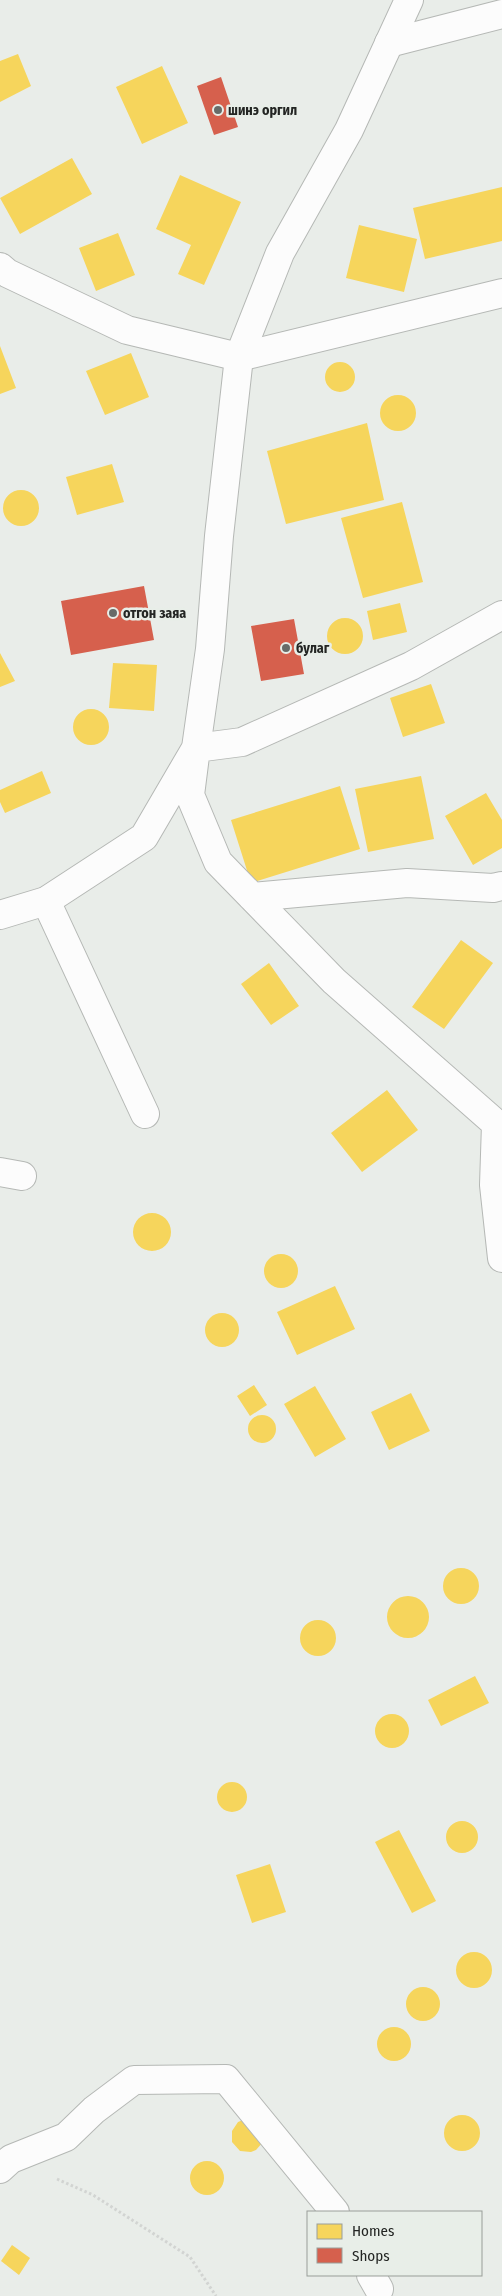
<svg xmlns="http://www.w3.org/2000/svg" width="502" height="2296" font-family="'Fira Sans Condensed',sans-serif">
<rect width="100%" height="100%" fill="#e9ede9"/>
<path fill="#f6d55c" d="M18,54L31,86L0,102V61Z
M162,66L188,123L142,144L116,87Z
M72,158L92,194L20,234L0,198Z
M180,175L241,202L204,285L178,274L191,245L156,229Z
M502,187V241L425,259L413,208Z
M359,225L417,239L404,292L346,278Z
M118,233L135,275L96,291L79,248Z
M0,346L16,388L0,394Z
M131,353L149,397L105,415L86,371Z
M325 377a15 15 0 1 1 30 0a15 15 0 1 1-30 0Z
M380 413a18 18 0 1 1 36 0a18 18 0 1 1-36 0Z
M367,423L384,500L286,524L267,451Z
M112,464L124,502L77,515L66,477Z
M3 508a18 18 0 1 1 36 0a18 18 0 1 1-36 0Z
M402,502L423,582L363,598L341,518Z
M400,603L407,632L373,640L367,611Z
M327 636a18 18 0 1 1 36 0a18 18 0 1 1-36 0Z
M0,653L15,681L0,687Z
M113,663L157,665L154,711L109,708Z
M431,684L445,723L403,737L390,698Z
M73 727a18 18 0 1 1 36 0a18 18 0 1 1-36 0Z
M42,771L51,793L5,813L0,802V790Z
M421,776L434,839L368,852L355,789Z
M340,786L360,849L251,883L231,820Z
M486,793L502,820V848L473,865L445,816Z
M461,940L493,963L444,1029L412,1007Z
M269,963L299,1006L271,1025L241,984Z
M387,1090L418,1130L362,1172L331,1133Z
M133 1232a19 19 0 1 1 38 0a19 19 0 1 1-38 0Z
M264 1271a17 17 0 1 1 34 0a17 17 0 1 1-34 0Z
M335,1286L355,1329L297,1355L277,1312Z
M205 1330a17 17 0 1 1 34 0a17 17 0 1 1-34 0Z
M254,1385L267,1405L250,1416L237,1396Z
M315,1386L346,1439L315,1457L284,1404Z
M411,1393L430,1431L389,1450L371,1412Z
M248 1429a14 14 0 1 1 28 0a14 14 0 1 1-28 0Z
M443 1586a18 18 0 1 1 36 0a18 18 0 1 1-36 0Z
M387 1617a21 21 0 1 1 42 0a21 21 0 1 1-42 0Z
M300 1638a18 18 0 1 1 36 0a18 18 0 1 1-36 0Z
M475,1676L489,1703L441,1726L428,1700Z
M375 1731a17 17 0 1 1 34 0a17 17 0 1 1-34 0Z
M217 1797a15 15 0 1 1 30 0a15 15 0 1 1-30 0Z
M446 1837a16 16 0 1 1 32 0a16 16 0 1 1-32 0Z
M399,1830L436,1901L412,1913L375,1842Z
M270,1864L286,1912L252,1923L236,1875Z
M456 1970a18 18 0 1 1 36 0a18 18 0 1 1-36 0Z
M406 2004a17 17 0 1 1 34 0a17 17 0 1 1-34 0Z
M377 2044a17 17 0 1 1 34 0a17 17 0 1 1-34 0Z
M444 2133a18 18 0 1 1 36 0a18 18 0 1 1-36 0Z
M243,2120L263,2142L256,2150L251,2152L240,2151L232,2142V2131L238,2122Z
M190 2178a17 17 0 1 1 34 0a17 17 0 1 1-34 0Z
M12,2245L30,2258L19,2275L1,2261Z"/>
<path fill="#d6604d" d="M221,77L238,127L214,135L197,86Z
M144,586L154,640L71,655L61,601Z
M294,619L304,674L261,681L251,626Z"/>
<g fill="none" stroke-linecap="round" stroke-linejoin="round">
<g stroke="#b5b8b5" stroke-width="30">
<path id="street" d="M389,43L502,14
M0,267L7,273L127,330L239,357L502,293
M502,615L411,666L242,742L196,748L190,795L218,862L334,981L502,1129
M252,897L407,883L493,888L502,886
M46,901L145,1114
M496,1124L494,1185L502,1258
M0,1172L22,1176
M0,2169L11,2159L66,2137L94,2110L134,2080L226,2079L335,2212
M371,2275L379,2289"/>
</g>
<g stroke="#b5b8b5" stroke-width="30">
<path id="secondary" d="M0,915L46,901L144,837L196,748L210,649L219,536L239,357L280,253L349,130L409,0"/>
</g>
<path stroke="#d2d4d2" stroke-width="3" stroke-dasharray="2.5 2.5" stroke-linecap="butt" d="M57,2179L93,2195L190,2257L216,2296"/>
<use href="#street" stroke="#fcfcfc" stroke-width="28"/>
<use href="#secondary" stroke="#fcfcfc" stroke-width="28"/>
</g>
<g fill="#686b68" stroke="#e8eee8" stroke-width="2">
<circle cx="218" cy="110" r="5"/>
<circle cx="113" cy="613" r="5"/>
<circle cx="286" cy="648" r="5"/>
</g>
<g text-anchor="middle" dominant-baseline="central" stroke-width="5" stroke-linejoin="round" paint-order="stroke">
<g font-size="14" font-weight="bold" fill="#232523" stroke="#e8eee8" text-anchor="start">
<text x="228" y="110">шинэ оргил</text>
<text x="123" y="613">отгон заяа</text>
<text x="296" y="648">булаг</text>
</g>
</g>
<rect x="307" y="2211" width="175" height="65" fill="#e8eee8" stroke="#999e99"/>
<rect x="317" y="2224" width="25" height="15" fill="#f6d55c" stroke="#999e99"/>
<text x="352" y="2236" font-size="15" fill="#232523">Homes</text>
<rect x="317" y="2248" width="25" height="15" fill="#d6604d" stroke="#999e99"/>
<text x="352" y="2261" font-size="15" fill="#232523">Shops</text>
</svg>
